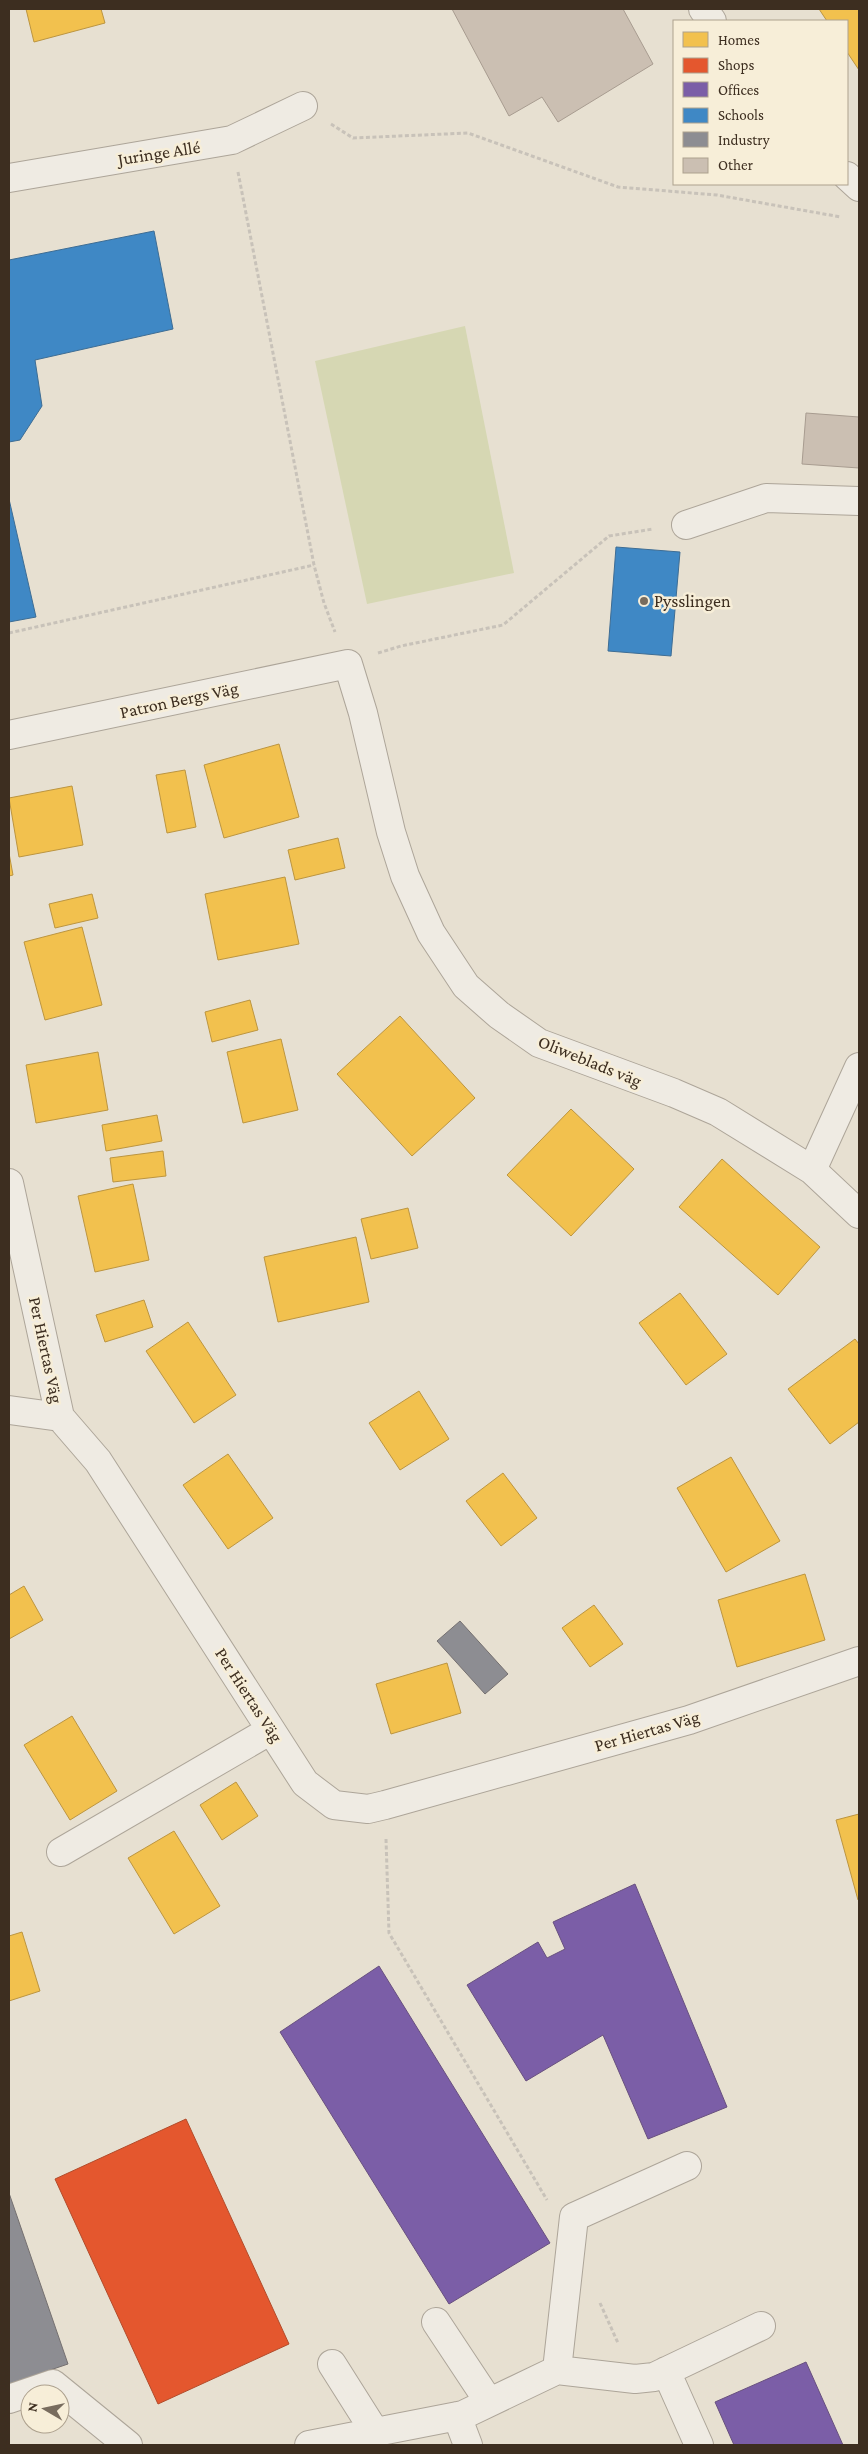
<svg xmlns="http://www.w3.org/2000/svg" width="868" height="2454" font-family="'Crimson Pro',serif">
<rect width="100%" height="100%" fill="#e7e0d1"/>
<path fill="#d6d7b3" d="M465,326L514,573L367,604L315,361Z"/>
<path fill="#f2c14e" stroke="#bc9540" d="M26,9H101L105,23L34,42Z
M819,9H859V70L847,52V21H827Z
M279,744L299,817L224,838L204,765Z
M185,770L196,827L167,833L156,775Z
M72,786L83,845L19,857L9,798Z
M338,838L345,868L295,880L288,850Z
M9,853L13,875L9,876Z
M285,877L299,944L218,960L205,894Z
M92,894L98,918L55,928L49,904Z
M82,927L102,1005L45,1020L24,942Z
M250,1000L258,1030L212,1042L205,1012Z
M400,1016L475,1098L412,1156L337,1074Z
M281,1039L298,1110L243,1123L227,1052Z
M98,1052L108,1110L36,1123L26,1065Z
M571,1109L634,1169L571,1236L507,1175Z
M157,1115L162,1141L106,1151L102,1125Z
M163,1151L166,1176L113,1182L110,1158Z
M722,1159L820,1247L778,1295L679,1207Z
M133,1184L149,1260L95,1272L78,1196Z
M408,1208L418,1248L371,1259L361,1219Z
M356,1237L369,1302L278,1322L264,1257Z
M680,1293L727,1354L686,1385L639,1323Z
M144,1300L153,1327L105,1342L96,1315Z
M188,1322L236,1395L194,1423L146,1351Z
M855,1339L859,1344V1422L830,1444L788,1389Z
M419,1391L449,1439L400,1470L369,1423Z
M228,1454L273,1518L228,1549L183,1485Z
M731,1457L780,1541L726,1572L677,1488Z
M503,1473L537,1518L501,1546L466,1501Z
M805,1574L825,1640L737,1667L718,1600Z
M24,1586L43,1620L9,1639V1595Z
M594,1605L623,1644L590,1667L562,1628Z
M447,1663L461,1713L391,1734L376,1684Z
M72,1716L117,1791L70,1820L24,1745Z
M236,1782L258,1816L222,1840L200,1805Z
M859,1814V1899L858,1900L836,1820Z
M174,1831L220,1906L174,1934L128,1858Z
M22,1932L40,1991L9,2001V1936Z"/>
<path fill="#e4572e" stroke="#b24b2a" d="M186,2119L289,2344L158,2404L55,2179Z"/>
<path fill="#7b5ea7" stroke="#68507e" d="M635,1884L727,2107L648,2139L603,2035L526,2081L467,1985L538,1942L547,1958L565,1949L553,1922Z
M379,1966L550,2243L449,2304L280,2032Z
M806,2362L843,2445H734L715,2402Z"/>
<path fill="#3f88c5" stroke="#3e6d94" d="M154,231L173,329L35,360L42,406L20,440L9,442V260Z
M9,499L36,617L9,622Z
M616,547L680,552L671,656L608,651Z"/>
<path fill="#8d8d92" stroke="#757070" d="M460,1621L508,1674L485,1694L437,1641Z
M9,2193L68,2364L9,2384Z"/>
<path fill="#cbbfb2" stroke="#a89c90" d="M452,9H623L653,64L558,122L542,97L509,116Z
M806,413L859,417V468L802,464Z"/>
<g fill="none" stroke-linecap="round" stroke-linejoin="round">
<g stroke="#ada599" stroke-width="30">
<path id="minor" d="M703,9L712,21
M847,176L859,187
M9,178L232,140L303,106
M686,525L766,498L859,501
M9,735L348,664L363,713L391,832L405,876L431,933L466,986L499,1015L539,1043L674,1093L718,1112L812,1170L859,1214
M812,1170L859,1067
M9,1183L60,1417L98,1461L305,1783L334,1805L368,1809L385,1805L689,1720L859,1661
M9,1410L60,1417
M61,1852L271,1730
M687,2166L574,2217L557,2370L635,2379L654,2377L761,2326
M436,2322L489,2402
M332,2364L375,2432
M666,2371L699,2445
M9,2399L53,2384L128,2445
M457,2416L468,2445
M309,2445L463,2415L557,2370"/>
</g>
<path stroke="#c8c2b9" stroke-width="3" stroke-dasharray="4 2.5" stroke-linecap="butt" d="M331,124L353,138L468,133L618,187L717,195L841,217
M238,172L314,565L324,603L335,632
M9,633L314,565
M378,653L401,646L503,625L609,536L653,529
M386,1839L389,1933L547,2200
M600,2303L618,2343"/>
<use href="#minor" stroke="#efebe3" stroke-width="28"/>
</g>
<circle fill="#786c5e" stroke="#f7eed8" stroke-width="2" cx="644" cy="601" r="5"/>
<g text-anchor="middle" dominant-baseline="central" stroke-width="5" stroke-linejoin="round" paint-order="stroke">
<g font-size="18" fill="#3d2e20" stroke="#f7eed8">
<text transform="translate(159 153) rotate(-9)">Juringe Allé</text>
<text transform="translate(179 700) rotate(-12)">Patron Bergs Väg</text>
<text transform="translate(590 1061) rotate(22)">Oliweblads väg</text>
<text transform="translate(46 1350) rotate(78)">Per Hiertas Väg</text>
<text transform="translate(249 1695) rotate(57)">Per Hiertas Väg</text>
<text transform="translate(647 1731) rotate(-16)">Per Hiertas Väg</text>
</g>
<g font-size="18" fill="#3d2e20" stroke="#f7eed8" text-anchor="start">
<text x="654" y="601">Pysslingen</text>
</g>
</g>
<rect width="868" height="2454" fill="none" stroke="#3d2e20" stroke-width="20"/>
<rect x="673" y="20" width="175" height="165" fill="#f7eed8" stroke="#ada18e"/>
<rect x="683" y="32" width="25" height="15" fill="#f2c14e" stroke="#ada18e"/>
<text x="718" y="45" font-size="15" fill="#3d2e20">Homes</text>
<rect x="683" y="58" width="25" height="15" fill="#e4572e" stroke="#ada18e"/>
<text x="718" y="70" font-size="15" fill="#3d2e20">Shops</text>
<rect x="683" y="82" width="25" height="15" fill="#7b5ea7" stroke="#ada18e"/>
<text x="718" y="95" font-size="15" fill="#3d2e20">Offices</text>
<rect x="683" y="108" width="25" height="15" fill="#3f88c5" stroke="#ada18e"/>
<text x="718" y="120" font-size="15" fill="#3d2e20">Schools</text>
<rect x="683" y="132" width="25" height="15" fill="#8d8d92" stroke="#ada18e"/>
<text x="718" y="145" font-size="15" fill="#3d2e20">Industry</text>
<rect x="683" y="158" width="25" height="15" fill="#cbbfb2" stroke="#ada18e"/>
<text x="718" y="170" font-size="15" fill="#3d2e20">Other</text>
<g transform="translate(45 2409) rotate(279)"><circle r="24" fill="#f7eed8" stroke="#ada18e"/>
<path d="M0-4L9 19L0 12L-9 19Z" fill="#786c5e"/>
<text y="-8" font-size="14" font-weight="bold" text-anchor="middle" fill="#3d2e20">N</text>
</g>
</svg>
